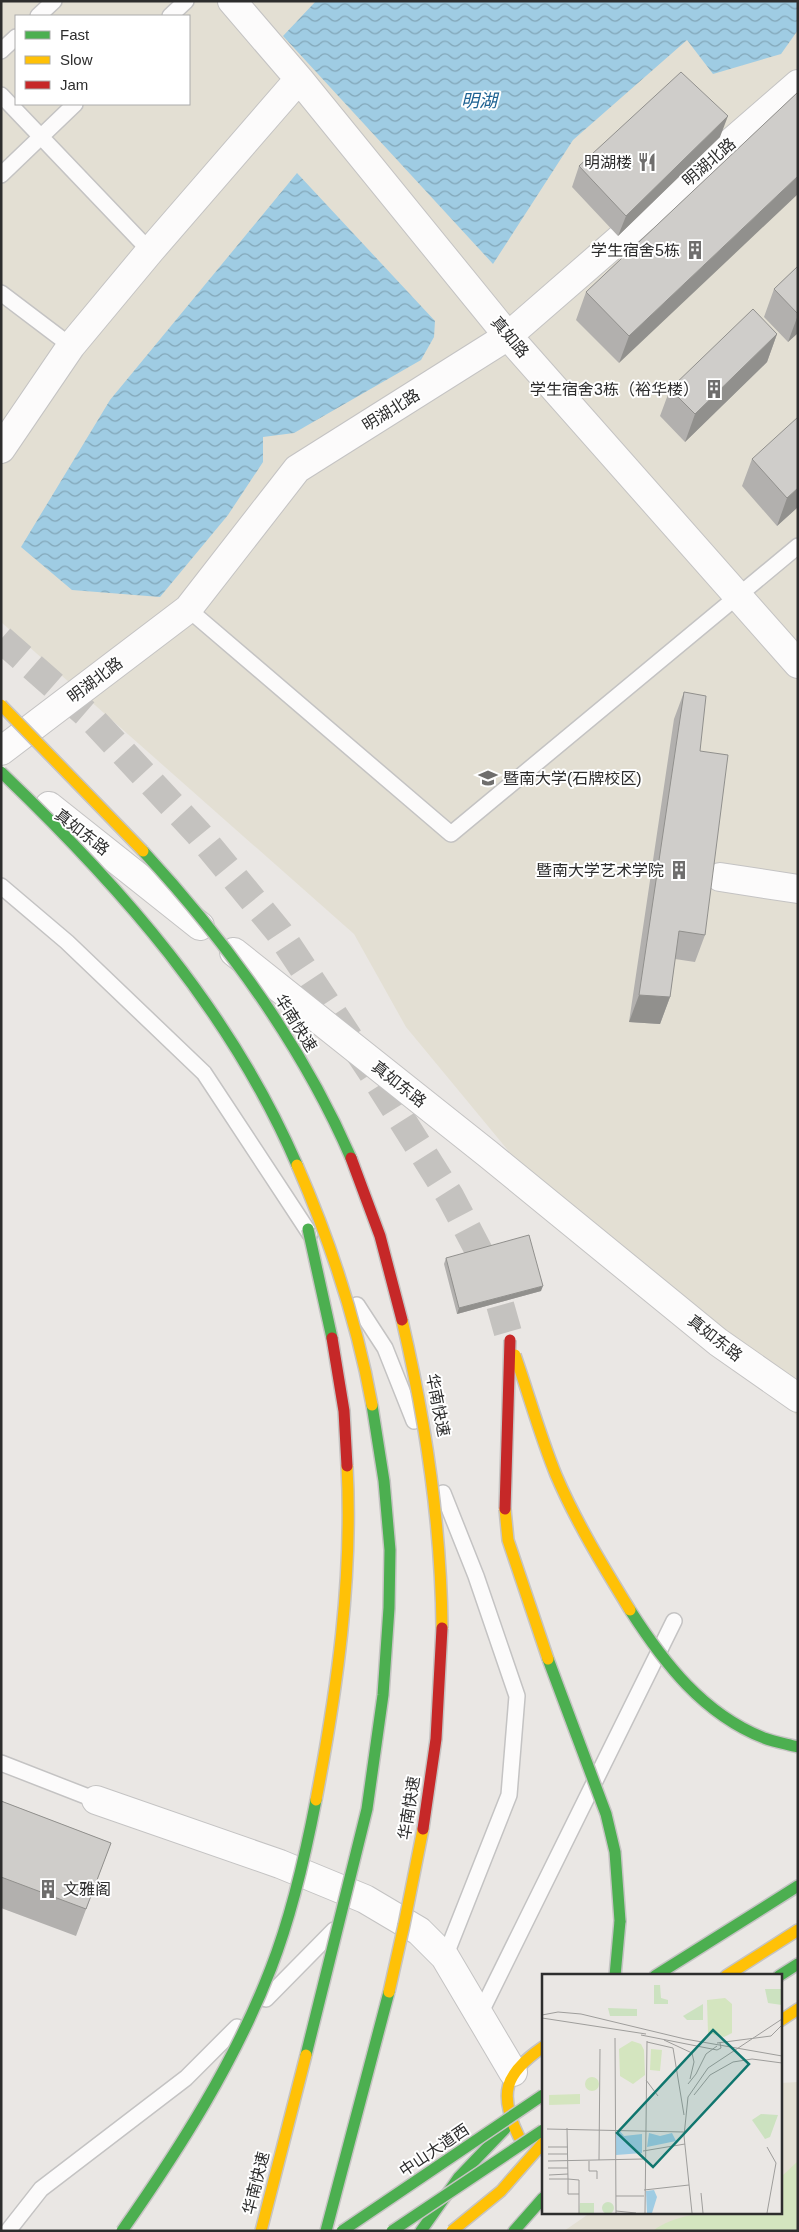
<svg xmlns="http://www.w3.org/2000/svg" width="799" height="2232" font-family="Helvetica,'Noto Sans SC',sans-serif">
<defs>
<pattern id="water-waves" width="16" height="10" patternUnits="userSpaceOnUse" patternTransform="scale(1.25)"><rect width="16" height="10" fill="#9fcce3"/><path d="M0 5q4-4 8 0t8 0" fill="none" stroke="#82a6b8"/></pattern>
</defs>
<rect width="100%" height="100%" fill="#eae7e4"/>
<path fill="#e3dfd3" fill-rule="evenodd" d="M1,1H798V1416L601,1263L406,1027L354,934L1,622ZM16,16H189V104H16Z
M798,2082V2231H564L590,2213H780V2083Z"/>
<path fill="#d4e5bf" d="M798,2161V2231H653C685,2206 741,2213 780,2213V2178Z"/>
<path fill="url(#water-waves)" d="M316,1H798V30L781,54L713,74L687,40L573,140L493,264L283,36Z
M297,173L435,321L434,337L421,360L294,433L263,437V462L228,515L160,597L72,590L21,547L110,400Z"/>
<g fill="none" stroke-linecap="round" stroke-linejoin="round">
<path stroke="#c4c2bf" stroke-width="28" stroke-dasharray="28 14" stroke-linecap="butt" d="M1,639L91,718L198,833L279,932L373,1074L450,1196L492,1276L510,1340"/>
<g stroke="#c4c3c3" stroke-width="18">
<path id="lane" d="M38,16L54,1
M170,16L186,1
M1,51L16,37
M1,95L150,251
M1,175L75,104
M1,293L71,346
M188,609L451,834L798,546
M1,886L67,942L204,1073L310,1234
M357,1305L385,1348L414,1421
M443,1493L476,1576L517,1696L509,1795L445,1957
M1,1763L96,1800
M266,1999L334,1930
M479,2016L674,1621
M8,2231L41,2189L186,2078L237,2027"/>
</g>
<g stroke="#c4c3c3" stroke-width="30">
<path id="street" d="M232,1L299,79L508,336L798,664
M1,449L71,346L150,251L299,79
M1,751L188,609L297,469L508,336L798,84
M49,806L200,926
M720,877L798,889
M234,952L488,1154L718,1342L798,1398
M96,1800L280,1864L365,1899L419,1931L445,1957L513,2072"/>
</g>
<g stroke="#c4c3c3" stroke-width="14">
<path id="fast" d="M615,1976L620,1921
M655,1976L798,1886
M779,1976L798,1964
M421,2231L459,2177L505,2129
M514,2231L543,2198"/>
</g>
<g stroke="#c4c3c3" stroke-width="14">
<path id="slow" d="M726,1976L798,1930
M780,2021L798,2009
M519,2137C498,2094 504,2074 543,2047"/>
</g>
<use href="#lane" stroke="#fcfbfb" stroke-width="15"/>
<use href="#street" stroke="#fcfbfb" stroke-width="28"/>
<use href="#fast" stroke="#4caf50" stroke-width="11"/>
<use href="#slow" stroke="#ffc107" stroke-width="11"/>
<g stroke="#c6c4c3" stroke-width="14" stroke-linecap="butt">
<path id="fast-bridge" d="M1,772C122,888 230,1010 297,1165
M143,851C227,942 301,1043 351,1158
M308,1229L332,1338
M630,1610C664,1663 703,1714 764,1738C775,1742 787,1744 798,1747
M548,1659L606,1814L615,1852L620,1921
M306,2055L367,1809L383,1695L389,1608L390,1550L384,1481L372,1405
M122,2231C180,2148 235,2062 271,1968C292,1914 305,1857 316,1800
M326,2231L389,1992
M342,2231L543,2095
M392,2231L543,2130"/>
</g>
<g stroke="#c6c4c3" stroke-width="14" stroke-linecap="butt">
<path id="slow-bridge" d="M1,705L143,851
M297,1165C331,1243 357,1322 372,1405
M402,1320C426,1422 441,1523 442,1628
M515,1355C529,1395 540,1436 556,1475C576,1522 603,1566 630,1610
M505,1509L508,1540L548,1659
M316,1800C337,1690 353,1578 347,1466
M389,1992L404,1925L423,1829
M261,2231L306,2055
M452,2231L501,2191L543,2143"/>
</g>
<g stroke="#c6c4c3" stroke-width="14" stroke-linecap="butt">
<path id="jam-bridge" d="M351,1158L380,1236L402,1320
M332,1338L344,1411L347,1466
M505,1509L510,1340
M423,1829L436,1739L442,1628"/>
</g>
<use href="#fast-bridge" stroke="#4caf50" stroke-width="11"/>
<use href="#slow-bridge" stroke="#ffc107" stroke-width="11"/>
<use href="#jam-bridge" stroke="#c62828" stroke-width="11"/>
</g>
<path fill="#b2b0ae" d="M798,92L619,363L576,320L586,292Z
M720,137L618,236L572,187L579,166Z
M798,266V333L788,342L764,317L774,289Z
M777,334L767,362L685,442L660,416L670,389Z
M752,459L798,507L777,526L742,486Z
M684,692L700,751L705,935L695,962L675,959L670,997L660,1024L629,1022L674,719Z
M446,1258L541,1291L457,1314L444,1264Z
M1,1801L111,1843L76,1936L1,1908Z"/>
<path fill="#91908d" d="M728,116L720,137L618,236L626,216Z
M798,176V194L619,363L629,336Z
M798,315V333L788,342Z
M777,334L767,362L685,442L695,414Z
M798,488V507L777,526L787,498Z
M639,995L670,997L660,1024L629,1022Z
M543,1286L541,1291L457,1314L459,1308Z"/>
<path fill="#cfcdca" stroke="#91908d" d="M681,72L728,116L626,216L579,166Z
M798,92V176L629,336L586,292Z
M798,266V314L774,289Z
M753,309L777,334L695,414L670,389Z
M798,417V488L787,498L752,459Z
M684,692L706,696L700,751L728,755L705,935L679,931L670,997L639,995Z
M529,1235L543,1286L459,1308L446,1258Z
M1,1801L111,1843L86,1909L1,1877Z"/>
<defs>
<g id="restaurant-bare" transform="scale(1.5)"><path d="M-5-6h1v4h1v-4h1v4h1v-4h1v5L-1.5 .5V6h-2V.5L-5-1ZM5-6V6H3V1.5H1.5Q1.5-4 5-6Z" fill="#6f6e6d" stroke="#fff" stroke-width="2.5" paint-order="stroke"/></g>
<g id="building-bare" transform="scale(1.5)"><path d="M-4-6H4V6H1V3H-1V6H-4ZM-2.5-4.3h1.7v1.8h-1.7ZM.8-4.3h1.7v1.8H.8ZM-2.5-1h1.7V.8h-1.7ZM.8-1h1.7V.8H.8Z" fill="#6f6e6d" stroke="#fff" stroke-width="2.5" paint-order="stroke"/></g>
<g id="university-bare" transform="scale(1.5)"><path d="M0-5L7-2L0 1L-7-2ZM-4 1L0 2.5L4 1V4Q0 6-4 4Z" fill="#6f6e6d" stroke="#fff" stroke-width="2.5" paint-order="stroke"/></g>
</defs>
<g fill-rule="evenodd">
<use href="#restaurant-bare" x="647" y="162"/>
<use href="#building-bare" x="695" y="250"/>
<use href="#building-bare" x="714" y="389"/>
<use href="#university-bare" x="488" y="778"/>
<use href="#building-bare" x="679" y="870"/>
<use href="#building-bare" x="48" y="1889"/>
</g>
<g text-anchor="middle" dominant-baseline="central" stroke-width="4" stroke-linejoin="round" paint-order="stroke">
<g font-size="16" fill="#2d2d2d" stroke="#fff" text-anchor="end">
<text x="632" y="162">明湖楼</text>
<text x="680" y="250">学生宿舍5栋</text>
<text x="699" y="389">学生宿舍3栋（裕华楼）</text>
<text x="503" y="778" text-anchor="start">暨南大学(石牌校区)</text>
<text x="664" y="870">暨南大学艺术学院</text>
<text x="63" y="1889" text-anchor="start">文雅阁</text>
</g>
<g font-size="16" fill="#2d2d2d" stroke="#fff">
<text transform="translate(709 162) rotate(-41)">明湖北路</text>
<text transform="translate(510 337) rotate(50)">真如路</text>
<text transform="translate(391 410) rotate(-32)">明湖北路</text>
<text transform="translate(95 680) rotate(-37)">明湖北路</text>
<text transform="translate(82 832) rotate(38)">真如东路</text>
<text transform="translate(296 1023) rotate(58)">华南快速</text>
<text transform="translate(399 1084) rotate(38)">真如东路</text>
<text transform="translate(715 1338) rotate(38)">真如东路</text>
<text transform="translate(438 1405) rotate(79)">华南快速</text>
<text transform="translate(409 1808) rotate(-81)">华南快速</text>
<text transform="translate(434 2150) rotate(-34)">中山大道西</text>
<text transform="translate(256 2183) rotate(-76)">华南快速</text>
</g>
<g font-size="18" font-style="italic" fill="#1c6192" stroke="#fff">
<text x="479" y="101">明湖</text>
</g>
</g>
<g transform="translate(542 1974)">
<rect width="240" height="240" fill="#eae7e4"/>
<path d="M112,11H118L119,24L126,26V30H112ZM66,34L95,35V42H68ZM60 234a6 6 0 1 1 12 0a6 6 0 1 1-12 0ZM38,229H52V239H37Z" fill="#cce2c0"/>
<path d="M161,30V46H145L141,42Z" fill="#cce2c0"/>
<path d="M219,140L236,141L228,163L223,165L210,146Z" fill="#cce2c0"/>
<path d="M239,15L240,31L226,29L223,15Z" fill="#cce2c0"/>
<path d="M183,24L190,30V59L182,63L166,59L165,26ZM90,67L99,70L102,76L103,101L91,110L78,102L77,75ZM109,75L120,76L118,97L108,96ZM43 110a7 7 0 1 1 14 0a7 7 0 1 1-14 0ZM38,120V130L7,131V121Z" fill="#d4e5bf"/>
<path d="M78,157L82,162L100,160V179L74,181V159ZM107,159L118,162L130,159L134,167L105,173ZM112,216L115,223L110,239H105L104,217Z" fill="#9fcce3"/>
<path fill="none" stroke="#9e9d9b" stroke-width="1" d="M0,41L16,38L39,40L143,65L240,82M0,44L104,60M99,61L175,76L179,74L178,69M73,64L74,239M122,66L150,79L152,88L148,105M105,68L131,74L142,141M175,69L229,62L240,51M104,106L116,122M146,110L154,100L164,80L175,72M152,121L168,101L191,88L210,85L240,89M25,154L26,205L37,206V239M5,155L142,158M6,173H26M101,177L143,170M6,180H26M57,186L58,75M6,187L101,185M47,187V197H55V205M6,194H26M7,201L26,200M7,205H26V220H37M102,216L147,211M159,219L161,239M74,222H102M74,237L94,239M103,239L105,67M150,239L142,162L146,123L166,94L240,45M225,239L234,189L225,173"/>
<path fill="#0f766e" fill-opacity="0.15" stroke="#0f766e" stroke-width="2.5" d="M171,56L207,90L111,193L75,159Z"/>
<rect width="240" height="240" fill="none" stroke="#2d2d2d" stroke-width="2.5"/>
</g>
<rect width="799" height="2232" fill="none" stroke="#2d2d2d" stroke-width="5"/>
<rect x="15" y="15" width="175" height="90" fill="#ffffff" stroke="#ababab"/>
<rect x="25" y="31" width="25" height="8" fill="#4caf50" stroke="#ababab"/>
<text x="60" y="40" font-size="15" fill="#2d2d2d">Fast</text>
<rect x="25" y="56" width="25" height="8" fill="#ffc107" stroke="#ababab"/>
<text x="60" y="65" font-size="15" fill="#2d2d2d">Slow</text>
<rect x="25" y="81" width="25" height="8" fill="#c62828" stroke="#ababab"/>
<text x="60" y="90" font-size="15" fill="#2d2d2d">Jam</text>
</svg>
